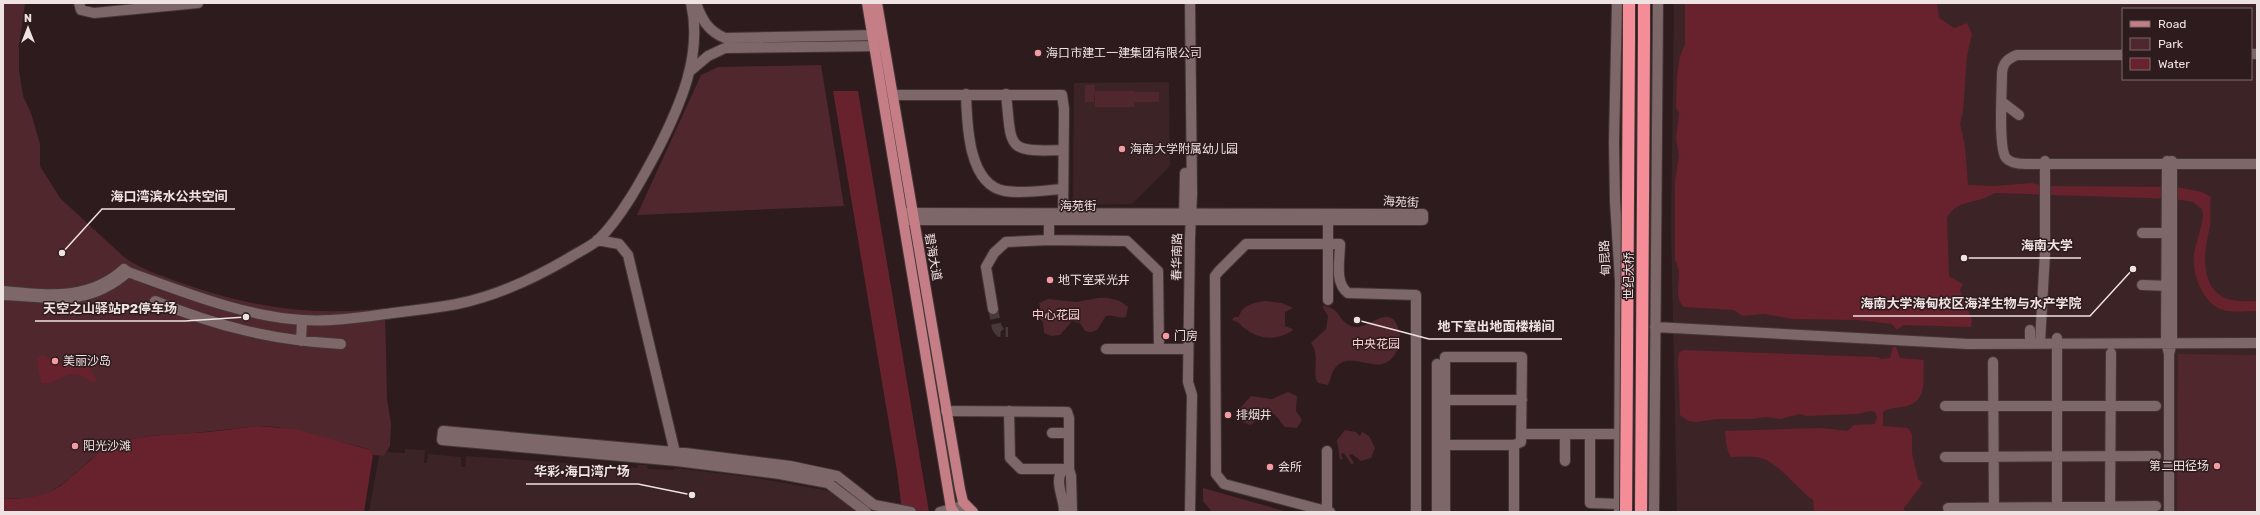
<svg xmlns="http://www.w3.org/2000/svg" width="2260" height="515" font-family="Rubik,'Noto Sans SC',sans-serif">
<rect width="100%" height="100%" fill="#2d1b1d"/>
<path fill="#3c2326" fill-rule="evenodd" d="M1674,3H2257V512H1677L1671,227ZM2123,9H2251V79H2123Z
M1169,82L1170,166L1132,204L1073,205L1074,83Z
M405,449L425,450L424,463H427L428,454L461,457V467H465L466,456L637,468L638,465H647L648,469L674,470V468L750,477L835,492L898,512H369L379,456H384L385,453L388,452L405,453Z"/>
<path fill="#50272c" d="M3,3H25L19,46V70L23,96L31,113L40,144V166L60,198L124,257C140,269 160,275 179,282C249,307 310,317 385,308L387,399L391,424L390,446L384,456L373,455L370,450L361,447L278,427L258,426L195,433L149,436L128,440L91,459L67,481L47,494L33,498L3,499Z
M821,65L844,206L637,215L701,75L718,67Z
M1085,85H1095L1094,102H1085Z
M1095,91H1134V107H1095Z
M1134,92H1159V102H1134Z
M1098,298C1108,297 1120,299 1128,307L1126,317C1119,319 1114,314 1106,316C1099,325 1099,335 1085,331L1080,323L1072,321L1060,335L1051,336L1044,333L1043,322L1038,317L1041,312L1039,303L1048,299L1077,302Z
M1266,301L1282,303L1293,308L1285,312V326L1293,329L1292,331C1278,340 1260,340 1247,330C1239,325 1243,324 1232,320L1234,317H1239C1241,305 1256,302 1266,301Z
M1322,306C1341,307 1337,320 1351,326C1369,333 1389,299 1399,330C1401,337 1400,345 1397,351C1381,382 1353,347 1335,368C1331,373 1331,379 1328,385L1318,383C1311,373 1321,357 1311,343L1326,329L1328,316Z
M2178,354L2257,355V512H2177Z
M1288,392L1297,396L1296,411L1302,420L1297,428L1285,427C1281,424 1280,420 1277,417C1266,404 1259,421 1250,425L1243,422L1240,408L1251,396L1272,399Z
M1345,430L1356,432L1360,436L1362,432L1369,436L1375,448L1371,458L1361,461L1352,454L1349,455L1354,463L1352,465L1344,453L1341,454L1343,459L1340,460L1337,440Z
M1203,488L1288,512H1212L1203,501Z"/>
<path fill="#67222d" d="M1685,3H1937L1939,18L1954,28L1967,23L1972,34L1967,56L1963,111L1960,124L1965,146L1968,185L1994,186L2032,183L2044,186L2177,187L2202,192L2211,197C2209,209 2212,220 2209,231C2203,256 2200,293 2232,300C2240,302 2249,301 2257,301V311C2247,311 2233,313 2223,310C2202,303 2192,274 2194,254C2196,241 2202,229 2203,215L2202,209L2193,202L2175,199L1996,193C1991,194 1989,196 1985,198C1971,203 1955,202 1947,218L1949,275L1950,277L1963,284L1960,290L1972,320L1971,327L1903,325L1897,330L1892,324L1858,320L1793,319L1764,314L1742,316L1734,310L1684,307C1671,296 1685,273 1675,261V181L1679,155L1676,139L1679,113L1676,107L1677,76L1680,56L1685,44Z
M833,91H858L929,512L902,511L897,471Z
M1893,347H1896L1900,358L1924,360C1922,377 1929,400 1907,406C1900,408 1893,407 1886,410L1883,412V426L1908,428L1912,434V453L1918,479L1923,483L1904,508L1905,512H1814L1813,500C1799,490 1779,465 1766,460C1756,455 1742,457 1731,457C1726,448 1726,442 1725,431L1822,428L1847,431L1854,425L1875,424L1877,417L1875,412L1871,411L1857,414L1806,416L1800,414L1780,419L1766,417L1752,419H1718L1696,422L1688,421L1680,415L1678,359L1679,353L1683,350L1878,357L1881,359L1890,358Z
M42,355L63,365L80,360L86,361L97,381L92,382C65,362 63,386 41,383L37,359Z
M258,426L295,429L370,450L373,455L364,512H3V499C27,499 49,497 68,480C81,469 93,456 108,448C135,434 166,435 195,433C216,432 237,428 258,426Z"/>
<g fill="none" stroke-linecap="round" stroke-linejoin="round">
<path stroke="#4a393b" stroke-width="10" stroke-dasharray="10 5" stroke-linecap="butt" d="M993,309L997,328L1000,332H1008"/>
<g stroke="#443637" stroke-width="12">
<path id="minor" d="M79,3L81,10L94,13L198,3
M696,3C702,20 708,31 725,38L880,35
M1190,3L1192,194L1190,237L1188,382L1192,395L1190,512
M1617,3L1614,142L1615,201L1620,281L1619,512
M2251,54H2257
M2123,55H2017C2007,59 2003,63 2002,73C2002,89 1998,148 2006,158C2010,163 2019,164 2026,164H2257
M689,72L708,56L725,48L883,46
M966,94C967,124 968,185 1005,191C1024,194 1045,190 1063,189
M1006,94C1012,149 1005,152 1063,150
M893,95H1062L1064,109L1063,219
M2002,102L2019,115
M2167,161L2166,343L2169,354L2172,343V161
M905,213L1423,214V220H905
M1328,214V300
M1184,219L1185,173
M2142,233H2171
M597,240L619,244L628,255L676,457
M1049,240V214
M128,272C184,292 242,316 303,320C333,322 363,317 393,313C415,310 436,308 457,304C496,296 535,278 569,258C578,252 590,247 598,240C621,218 642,179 657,151C680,106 703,55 691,3
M2142,285L2171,286
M3,291C47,295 89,301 124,269L128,272C87,308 51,297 3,295
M155,301C219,327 272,340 341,344
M993,309L986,267L994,253L1006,242L1049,240L1127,241L1158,271L1159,349H1106
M1655,327L1968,344L2257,343
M2057,338V512
M301,341L302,320
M2030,343V330
M2040,343L2045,253V161
M1159,349H1188
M2169,354V512
M1993,362L1994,508
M1445,400H1522
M1945,406H2156
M946,411L1067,412L1069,418V469L1071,476L1072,512
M1009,411L1010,458L1021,469H1069
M1052,433H1069
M1523,434H1619
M1565,434V461
M1590,435V503L1619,504
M1445,445H1514L1521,442L1522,357H1445V512
M1327,451V511
M1945,457L2156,456
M1948,508L2156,506
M866,512L828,483L780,474L677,461L442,440L443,431L685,453L790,466L837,476L874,505L911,512
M940,512L966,505
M1064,512C1065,500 1053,480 1063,470L1069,469
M1330,512L1224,484L1216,474L1215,276L1219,271L1246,244H1340C1340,259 1334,283 1348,293L1416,295V512
M1437,512V364
M1514,512V445
M1654,512L1658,3
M2110,512L2111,353"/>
</g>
<g stroke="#443637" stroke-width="12">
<path id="major" d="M867,3L951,508L954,512
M877,3L960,489L963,502L973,512"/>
</g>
<g stroke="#443637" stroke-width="14">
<path id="highway" d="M1629,3V40
M1644,3V39"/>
</g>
<use href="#minor" stroke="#7d6768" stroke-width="10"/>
<use href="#major" stroke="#c57e85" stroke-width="10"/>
<use href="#highway" stroke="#f58d98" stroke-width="12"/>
<g stroke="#443637" stroke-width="14" stroke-linecap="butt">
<path id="highway-bridge" d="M1626,512L1629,40
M1641,512L1644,39"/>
</g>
<use href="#highway-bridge" stroke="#f58d98" stroke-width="12"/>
</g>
<g fill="#f49aa3" stroke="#2d1b1d" stroke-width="1.5">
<circle cx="1038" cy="53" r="4"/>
<circle cx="1122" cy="149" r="4"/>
<circle cx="1050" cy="280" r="4"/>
<circle cx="1166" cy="336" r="4"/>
<circle cx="55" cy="361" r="4"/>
<circle cx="1228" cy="415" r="4"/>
<circle cx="75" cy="446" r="4"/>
<circle cx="2217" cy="466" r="4"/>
<circle cx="1270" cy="467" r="4"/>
</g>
<g text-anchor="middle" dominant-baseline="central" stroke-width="3" stroke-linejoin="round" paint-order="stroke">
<g font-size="12" fill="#efe2e2" stroke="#2d1b1d" text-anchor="start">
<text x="1046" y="53">海口市建工一建集团有限公司</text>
<text x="1130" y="149">海南大学附属幼儿园</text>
<text x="1058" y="280">地下室采光井</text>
<text x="1174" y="336">门房</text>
<text x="63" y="361">美丽沙岛</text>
<text x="1236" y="415">排烟井</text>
<text x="83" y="446">阳光沙滩</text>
<text x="2209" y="466" text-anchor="end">第二田径场</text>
<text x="1278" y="467">会所</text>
</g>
<g font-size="12" fill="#efe2e2" stroke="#2d1b1d">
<text transform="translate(1401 202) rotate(3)">海苑街</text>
<text x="1078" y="206">海苑街</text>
<text transform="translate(933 257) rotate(80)">碧海大道</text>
<text transform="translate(1177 257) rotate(-89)">春华南路</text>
<text transform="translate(1605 258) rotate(-93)">甸昆路</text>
<text transform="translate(1629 276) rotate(-90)">世纪大桥</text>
</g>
<g font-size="12" fill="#fdcfd2" stroke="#2d1b1d">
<text x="1056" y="315">中心花园</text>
<text x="1376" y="344">中央花园</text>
</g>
</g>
<path fill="none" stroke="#efe2e2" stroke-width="1.5" d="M62 253L102 209H235M1964 258L2013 258H2081M2133 269L2090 316H1853M246 317L185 321H35M1357 320L1429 339H1562M692 495L638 484H526"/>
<g fill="#efe2e2" stroke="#2d1b1d" stroke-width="1.5">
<circle cx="62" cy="253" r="4"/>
<circle cx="1964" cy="258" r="4"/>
<circle cx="2133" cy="269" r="4"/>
<circle cx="246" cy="317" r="4"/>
<circle cx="1357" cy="320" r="4"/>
<circle cx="692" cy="495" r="4"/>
</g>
<g font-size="13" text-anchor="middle" font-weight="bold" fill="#efe2e2" stroke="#2d1b1d" stroke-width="3" stroke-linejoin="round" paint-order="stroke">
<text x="169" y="201">海口湾滨水公共空间</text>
<text x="2047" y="250">海南大学</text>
<text x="1971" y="308">海南大学海甸校区海洋生物与水产学院</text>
<text x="110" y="313">天空之山驿站P2停车场</text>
<text x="1496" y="331">地下室出地面楼梯间</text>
<text x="582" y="476">华彩·海口湾广场</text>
</g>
<rect width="2260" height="515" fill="none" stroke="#efe2e2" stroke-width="8"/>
<rect x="2122" y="8" width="130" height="72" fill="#2d1b1d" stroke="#7b6b6c"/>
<rect x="2130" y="21" width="20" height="6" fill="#c57e85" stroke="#7b6b6c"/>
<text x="2158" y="28" font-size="12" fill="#efe2e2">Road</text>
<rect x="2130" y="38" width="20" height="12" fill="#50272c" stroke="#7b6b6c"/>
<text x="2158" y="48" font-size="12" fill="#efe2e2">Park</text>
<rect x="2130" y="58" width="20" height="12" fill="#67222d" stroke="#7b6b6c"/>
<text x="2158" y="68" font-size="12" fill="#efe2e2">Water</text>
<g transform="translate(28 28)" stroke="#2d1b1d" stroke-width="3" paint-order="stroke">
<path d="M0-3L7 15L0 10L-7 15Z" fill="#efe2e2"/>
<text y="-6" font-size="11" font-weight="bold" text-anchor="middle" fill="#efe2e2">N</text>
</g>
</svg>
